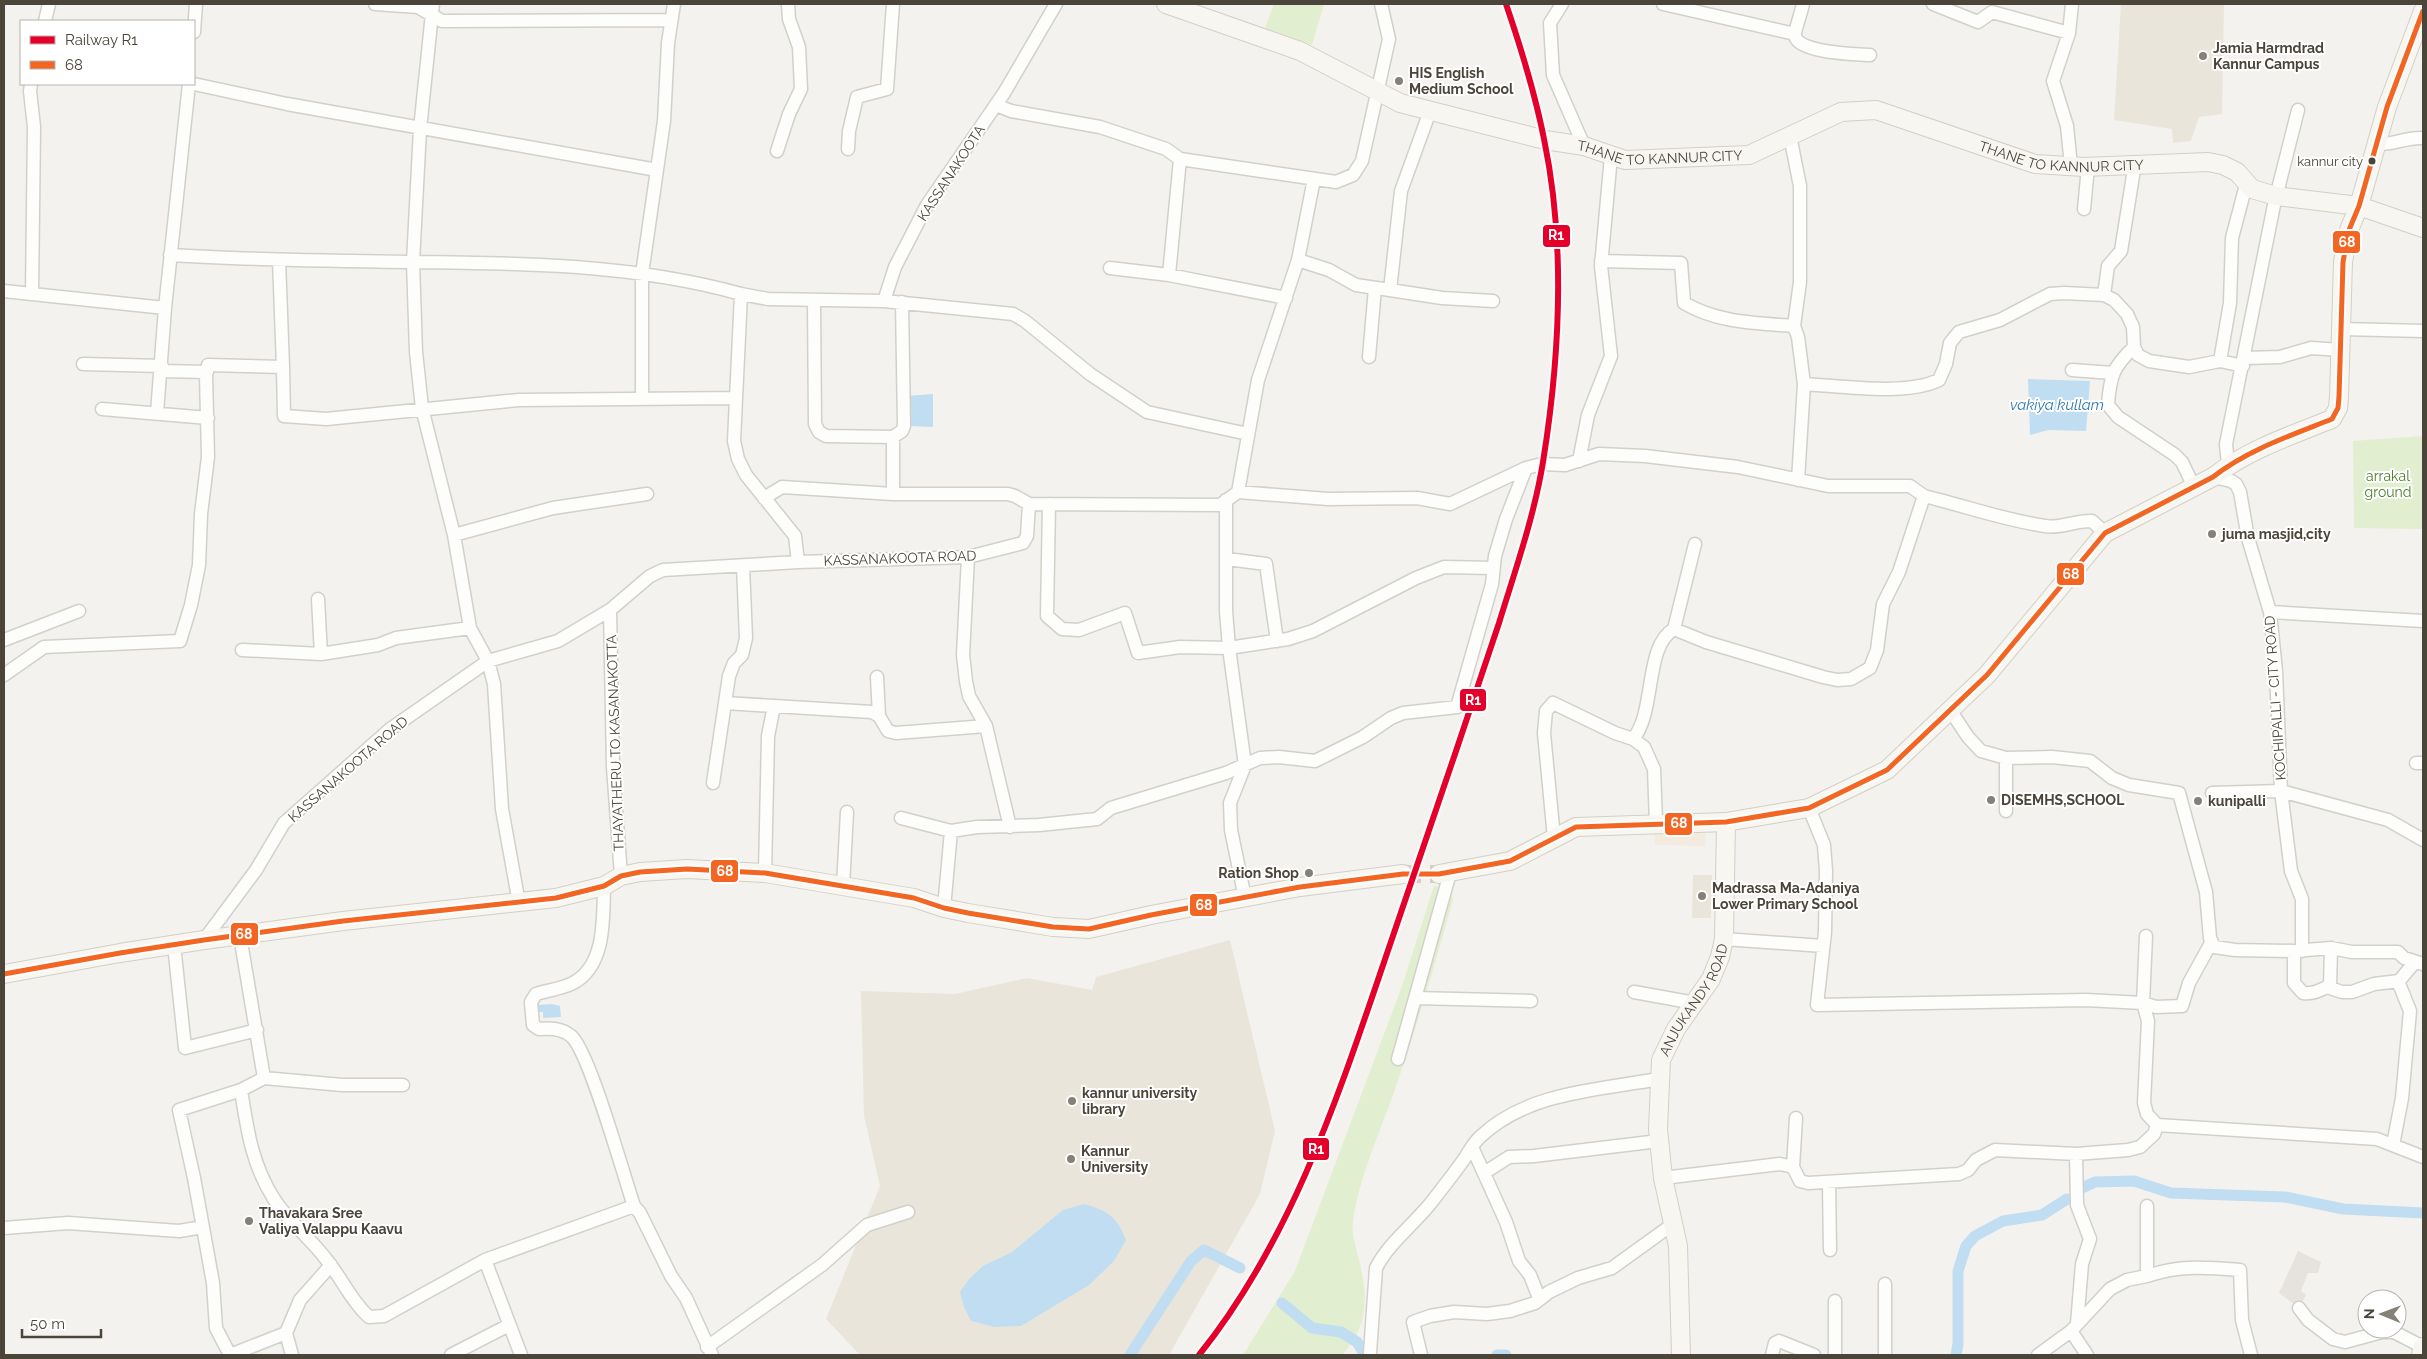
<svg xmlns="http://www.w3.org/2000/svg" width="2427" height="1359" font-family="Raleway,sans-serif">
<rect width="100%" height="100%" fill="#f4f2ee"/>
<path fill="#f3ebdf" d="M1655,826L1706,827L1705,846L1655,845Z"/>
<path fill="#eae5da" d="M2121,4H2224L2222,114L2199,117L2191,141L2173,143L2172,129L2114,120Z
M1693,875H1712L1711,918H1692Z
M1230,940L1275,1131L1260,1194L1169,1355H860L826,1319L880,1186L864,1116L861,991L955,994L1027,978L1092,990L1096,977Z"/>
<path fill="#e1eecf" d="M1274,4H1324L1312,45L1265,28Z
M2423,436V529L2354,528L2353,441Z
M1434,886L1449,889L1453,900C1435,963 1417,1027 1395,1089C1381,1130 1358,1180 1353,1222C1351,1233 1356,1246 1358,1256C1368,1294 1370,1325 1342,1355H1243L1295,1271L1401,989Z"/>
<path fill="#e6e3df" d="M2298,1251L2321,1262L2318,1273H2308L2301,1291L2306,1295L2299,1308L2279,1293Z"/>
<path fill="#c0ddf1" d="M2028,379L2090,381L2086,431L2048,430L2030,435Z
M933,394V427L909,426L906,396Z
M552,1004L560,1006L561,1017L543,1018V1012H537V1005Z
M1084,1204C1108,1211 1117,1216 1126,1240L1114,1261L1089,1285L1021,1326L995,1327L971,1321L964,1307L960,1292L969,1279L983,1266L1012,1252L1063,1210Z"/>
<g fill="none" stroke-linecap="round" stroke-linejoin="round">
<path stroke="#c0ddf1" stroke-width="11" d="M2082,1188L2095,1182L2134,1181L2171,1193L2285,1197L2343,1209L2423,1213
M1282,1303L1312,1328L1341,1332L1357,1342L1365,1355
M1130,1355L1191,1261L1204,1250L1240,1268
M1497,1355H1506
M1956,1355L1958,1344V1271L1966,1246L1975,1236L2003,1221L2042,1215L2067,1199"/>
<path stroke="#d2cfca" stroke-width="18" stroke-dasharray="18 9" stroke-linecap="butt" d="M1403,874H1439"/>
<g stroke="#d2d0cb" stroke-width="15">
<path id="street" d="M375,4L418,7L442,21L671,20
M1562,4L1550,23L1553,75L1584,146
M1663,4L1795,34
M1803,4C1802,10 1795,30 1795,34C1794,53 1856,54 1870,55
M1933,4L1978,22L1992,12L2069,33
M45,21L49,4
M194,32L196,4
M31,84L30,91L34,127L32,294L165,308L189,84
M194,84L287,104L657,170
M996,105L1011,111L1100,127L1166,149L1180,159L1336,182L1353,175L1362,161L1389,39L1381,4
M1790,136L1800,186V282L1794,326L1798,337L1804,384L1798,480
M2377,144C2394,145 2406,137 2423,138
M848,149L849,131L857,97L887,89L893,4
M777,151L789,114L801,89L799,47L789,19L788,4
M2071,166L2067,126L2053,81L2069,33L2072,4
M2084,209L2088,167
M170,255C250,260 331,261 411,262C521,263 634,264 741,294L734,441L738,459L746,475L795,536L798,562
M279,260L283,367
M1298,260L1329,270L1356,285L1390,290L1401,191L1430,111
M1601,261L1681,263L1684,303C1718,323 1756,323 1794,326
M1110,268L1169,275L1286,298
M1169,275L1180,159
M1390,290L1442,298L1493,301
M4,291L32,294
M741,294L768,299L884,301L895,267L927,205L1004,93L1056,4
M2104,295L2108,266L2121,251L2135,163
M814,301L815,424L819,432L826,436L893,437L902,431L904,426L902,302
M884,301L1013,314L1025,321L1090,374L1147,412L1248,434
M2342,329L2423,331
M2134,347C2113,367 2110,376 2108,405L2118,417L2175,455L2182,462L2194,487
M1369,357L1375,288
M2245,358L2280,357L2311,348L2341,350
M2220,361L2230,303L2232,238L2246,185
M83,364L162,366
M2072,370L2113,373
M161,371L207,372
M1804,384C1841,386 1906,396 1939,380L1946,364L1950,343L1959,332L2000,320L2050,294L2064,293L2104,295L2114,300L2127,314L2133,327L2134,347L2138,355L2149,361L2189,367L2220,361L2243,366
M642,399V274L664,121L668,43L674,4
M102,409L208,418
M157,413L165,308
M893,437V494H1008L1015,496L1029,504
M1579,461L1588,415L1611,356L1601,266L1611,156
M2228,465L2226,444L2274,205L2298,110
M2213,477L2231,481L2236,484L2240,492L2248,538L2270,612L2276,671L2281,791L2291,871L2302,899V951
M1238,492L1328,499L1417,498L1450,504L1526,468L1542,464L1565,465L1599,454L1645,456L1738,467L1828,486H1910L1924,496
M764,498L782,487L893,494
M1226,500V611L1229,648L1245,765L1230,803L1231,830L1245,898
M1049,504L1047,616L1062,629L1079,630L1125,613L1138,653L1180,647L1229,648L1288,639L1313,631L1416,578L1444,567L1493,568
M454,535L553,508L647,494
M968,557L963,655L966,681L969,696L986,726L1010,827
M1227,559L1266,564L1277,641
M318,599L321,654
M610,610L613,767L621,876
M2270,612L2423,621
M470,628L488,661L494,684L502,809L519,903
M1674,629L1695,544
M4,640L79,611
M242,650L321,654L378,645L396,638L470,628L454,535L422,408L416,352L413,262L420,129L433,4
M4,675L44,647L180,641L191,605L199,565L201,514L208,457L206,375L208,365L283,367L284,416L326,419L519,400L736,398
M877,677L879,716
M725,703L872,712L879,716L888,731L896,733L986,726
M1950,710L1968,737L1981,751L2006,758L2052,757L2090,761L2112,778L2129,785L2179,793L2206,892L2210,938L2214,947L2235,950L2294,951L2331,948L2352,952H2398L2404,958L2423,964
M1633,739L1644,747L1654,769L1656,823
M2416,763H2423
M713,783L729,676L734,663L742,655L746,638L743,566
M2212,793L2281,791L2388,820L2423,840
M1809,808L1824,845L1826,871L1825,932L1817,1005L2086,1000L2143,1003L2156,1007L2182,1006L2189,983L2211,943
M2006,811V758
M901,818L951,831
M1554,838L1544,733L1546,711L1553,703L1615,733L1633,739C1656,712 1644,646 1674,629L1706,642L1823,677L1837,680L1851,679L1870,668L1877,650L1883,604L1899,572L1924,496C1965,506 2004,520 2045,526C2060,529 2076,520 2092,521L2105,533
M765,873L768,736L774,706
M604,886C603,918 606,966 573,983C562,989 548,990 536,994L531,1002L533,1025L539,1029C550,1028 562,1028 571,1036C589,1050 624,1177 634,1206L640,1213L671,1276L686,1298L712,1355
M843,886L847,812
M944,908L951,831L977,827L1039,825L1097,819L1111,808L1226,773L1260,758L1279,757L1315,761L1363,737L1391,718L1403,713L1457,707L1492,584L1495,556L1506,519L1526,468
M240,936L264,1078L241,1090C247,1129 252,1165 274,1199C288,1221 310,1238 326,1259C341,1277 351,1301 369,1317L384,1316L485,1260L521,1355
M2146,936L2143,1003L2148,1021L2144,1103L2147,1114L2157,1125L2377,1139L2423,1157
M1724,939L1823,946
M204,940L256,870L284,823L389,730L488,661L558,641L610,610L650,576L663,570L798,562L968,557L1023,543L1027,536L1029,504L1220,505L1238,492L1258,380L1298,260L1314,179
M174,945L185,1048L257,1030
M2294,951V983L2303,993C2313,994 2318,991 2327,987L2342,992H2352L2374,984L2399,981L2415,962
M2330,987L2331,948
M1634,992L1695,1003
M1415,998L1531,1001
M1398,1059L1450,873
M264,1078L342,1085H403
M241,1090L179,1110L194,1178L213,1283L216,1328L230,1355L286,1333
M1796,1118L1793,1167L1800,1181L1808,1183L1959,1174L1968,1170L1976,1160L1995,1150L2076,1154L2128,1150L2140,1147L2154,1134L2157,1125
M2393,1145L2402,1098L2410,1011L2398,981
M1472,1147L1506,1222L1519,1261L1530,1275L1539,1298
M2076,1154L2077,1205L2090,1239L2082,1264L2077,1324
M1484,1173L1509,1157L1534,1156L1659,1141
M1663,1178L1780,1164L1793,1167
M1829,1183L1830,1250
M2147,1206V1276C2180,1265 2205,1267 2240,1270L2242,1320L2251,1355
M4,1228L68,1223L179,1231L203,1227
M485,1260L634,1206
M1835,1301V1355
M2299,1308L2308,1320L2333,1339L2345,1342L2382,1332H2394L2423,1347
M2071,1331L2087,1355
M707,1347L822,1265L867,1225L908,1212
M1370,1353L1376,1268C1389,1243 1412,1226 1430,1204C1441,1190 1452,1176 1462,1162C1468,1154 1473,1143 1480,1137C1527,1092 1598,1090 1659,1079
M292,1355L286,1333L300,1300L331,1265
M451,1355L509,1325
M1421,1355L1413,1322L1430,1316L1454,1312L1487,1314L1510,1311L1535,1303L1549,1292L1578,1278L1612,1268L1673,1224
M1772,1355L1775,1343L1779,1341L1814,1355
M1885,1355V1284
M2038,1355L2071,1331L2110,1289L2127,1280L2147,1276"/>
</g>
<g stroke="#d3cfc5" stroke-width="20">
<g id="secondary">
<path id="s1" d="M1166,4L1300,51L1400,103L1545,140L1584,146L1625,160L1749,155L1841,112L1876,110L2035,164L2084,167L2208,162L2223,165L2237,172L2252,189L2276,196L2359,206L2423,228"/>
<path d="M1439,874L1510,861L1576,827L1726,822L1809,808L1887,770L1987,675L2105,533L2213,477C2247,450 2292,435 2332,419L2338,408L2339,397L2343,262L2349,230L2359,206L2387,107L2423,11"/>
<path d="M4,974L120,953L204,940L343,921L556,898L604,886L621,876L640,872L687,869L765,873L914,898L944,908L968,913L1053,927L1089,929L1151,915L1300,887L1403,874"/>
<path id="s2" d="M1681,1355L1678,1246L1663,1178L1658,1129L1661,1060L1676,1029L1711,979L1720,957L1724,939L1726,822"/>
<path d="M2421,1355L2423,1347"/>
</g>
</g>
<use href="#street" stroke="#fdfdfc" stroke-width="12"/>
<use href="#secondary" stroke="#f7f6f1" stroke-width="18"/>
<g stroke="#fff" stroke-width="9">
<path id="bus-1" d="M4,974L120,953L204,940L343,921L556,898L604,886L621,876L640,872L687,869L765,873L914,898L944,908L968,913L1053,927L1089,929L1151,915L1300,887L1403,874H1439L1510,861L1576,827L1726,822L1809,808L1887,770L1987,675L2105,533L2213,477C2247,450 2292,435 2332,419L2338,408L2339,397L2343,262L2349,230L2359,206L2387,107L2423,11"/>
</g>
<use href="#bus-1" stroke="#f26522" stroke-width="5"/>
<g stroke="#fff" stroke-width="10">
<path id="rail-1" d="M1199,1355C1289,1243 1335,1106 1381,971C1421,856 1460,739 1499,623C1515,571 1534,517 1543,462C1560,356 1566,244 1544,139C1535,93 1521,48 1506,4"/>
</g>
<use href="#rail-1" stroke="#e4002b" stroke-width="6"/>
</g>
<g fill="#868178" stroke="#fff" stroke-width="2">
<circle cx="2203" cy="56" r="5"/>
<circle cx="1399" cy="81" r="5"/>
<circle cx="2212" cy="534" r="5"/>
<circle cx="1991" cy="800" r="5"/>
<circle cx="2198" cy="801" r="5"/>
<circle cx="1309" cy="873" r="5"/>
<circle cx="1702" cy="896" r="5"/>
<circle cx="1072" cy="1101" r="5"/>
<circle cx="1071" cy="1159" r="5"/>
<circle cx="249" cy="1221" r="5"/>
</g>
<circle fill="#4b4439" stroke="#fff" stroke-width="2" cx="2372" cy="161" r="4.5"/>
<g text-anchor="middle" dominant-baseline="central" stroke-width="4" stroke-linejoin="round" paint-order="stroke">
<g font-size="13" fill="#4b4439" stroke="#fff" text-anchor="end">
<text x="2363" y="161">kannur city</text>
</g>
<g font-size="14" font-weight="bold" fill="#4b4439" stroke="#fff" text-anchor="start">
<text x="2213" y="48">Jamia Harmdrad<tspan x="2213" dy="16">Kannur Campus</tspan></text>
<text x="1409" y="73">HIS English<tspan x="1409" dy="16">Medium School</tspan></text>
<text x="2222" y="534">juma masjid,city</text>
<text x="2001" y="800">DISEMHS,SCHOOL</text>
<text x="2208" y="801">kunipalli</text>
<text x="1299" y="873" text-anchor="end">Ration Shop</text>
<text x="1712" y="888">Madrassa Ma-Adaniya<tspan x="1712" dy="16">Lower Primary School</tspan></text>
<text x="1082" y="1093">kannur university<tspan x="1082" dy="16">library</tspan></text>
<text x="1081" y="1151">Kannur<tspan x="1081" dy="16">University</tspan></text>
<text x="259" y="1213">Thavakara Sree<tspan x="259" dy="16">Valiya Valappu Kaavu</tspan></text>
</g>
<g font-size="14" fill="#4b4439" stroke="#fff">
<text stroke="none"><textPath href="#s1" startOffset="521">THANE TO KANNUR CITY</textPath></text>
<text stroke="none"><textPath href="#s1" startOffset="941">THANE TO KANNUR CITY</textPath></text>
<text transform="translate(951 173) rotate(-57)">KASSANAKOOTA</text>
<text transform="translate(900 558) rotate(-2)">KASSANAKOOTA ROAD</text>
<text transform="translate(2275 698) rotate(-94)">KOCHIPALLI - CITY ROAD</text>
<text transform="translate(615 743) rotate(-92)">THAYATHERU TO KASANAKOTTA</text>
<text transform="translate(348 769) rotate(-41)">KASSANAKOOTA ROAD</text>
<text stroke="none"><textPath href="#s2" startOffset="366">ANJUKANDY ROAD</textPath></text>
</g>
<g font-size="14" fill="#4a7f2a" stroke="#fff">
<text x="2388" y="476">arrakal<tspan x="2388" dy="16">ground</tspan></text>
</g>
<g font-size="15" font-style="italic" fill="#2e7ab2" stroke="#fff">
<text x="2057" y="405">vakiya kullam</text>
</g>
</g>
<g stroke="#fff" stroke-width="2">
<rect x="1542" y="224" width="29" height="24" rx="5" fill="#e4002b"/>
<rect x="2332" y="230" width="29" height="24" rx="5" fill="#f26522"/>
<rect x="2056" y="562" width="29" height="24" rx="5" fill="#f26522"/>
<rect x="1459" y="688" width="28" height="24" rx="5" fill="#e4002b"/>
<rect x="1664" y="812" width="29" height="24" rx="5" fill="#f26522"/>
<rect x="710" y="859" width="29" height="24" rx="5" fill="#f26522"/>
<rect x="1189" y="893" width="29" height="24" rx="5" fill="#f26522"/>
<rect x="230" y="922" width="29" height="24" rx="5" fill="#f26522"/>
<rect x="1302" y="1137" width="28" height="24" rx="5" fill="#e4002b"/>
</g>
<g font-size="14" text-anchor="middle" font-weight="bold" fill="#fff">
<text x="1556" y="240">R1</text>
<text x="2347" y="247">68</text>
<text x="2071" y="579">68</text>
<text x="1473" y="705">R1</text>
<text x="1679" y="828">68</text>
<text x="725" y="876">68</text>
<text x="1204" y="910">68</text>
<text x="244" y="939">68</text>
<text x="1316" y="1154">R1</text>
</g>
<rect width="2427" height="1359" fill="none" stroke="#4b4439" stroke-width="10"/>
<rect x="20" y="20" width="175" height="65" fill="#ffffff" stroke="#b7b4b0"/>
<rect x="30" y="36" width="25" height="8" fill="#e4002b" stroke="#b7b4b0"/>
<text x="65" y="45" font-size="15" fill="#4b4439">Railway R1</text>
<rect x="30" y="61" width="25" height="8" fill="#f26522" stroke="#b7b4b0"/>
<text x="65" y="70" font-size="15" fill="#4b4439">68</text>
<g transform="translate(2382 1314) rotate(271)"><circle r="24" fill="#ffffff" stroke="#b7b4b0"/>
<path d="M0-4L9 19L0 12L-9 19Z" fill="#868178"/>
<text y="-8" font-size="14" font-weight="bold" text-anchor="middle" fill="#4b4439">N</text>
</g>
<path d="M22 1329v8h79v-8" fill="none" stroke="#4b4439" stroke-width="2.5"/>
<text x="30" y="1329" font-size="15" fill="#4b4439" stroke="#ffffff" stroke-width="4" paint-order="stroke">50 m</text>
</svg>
